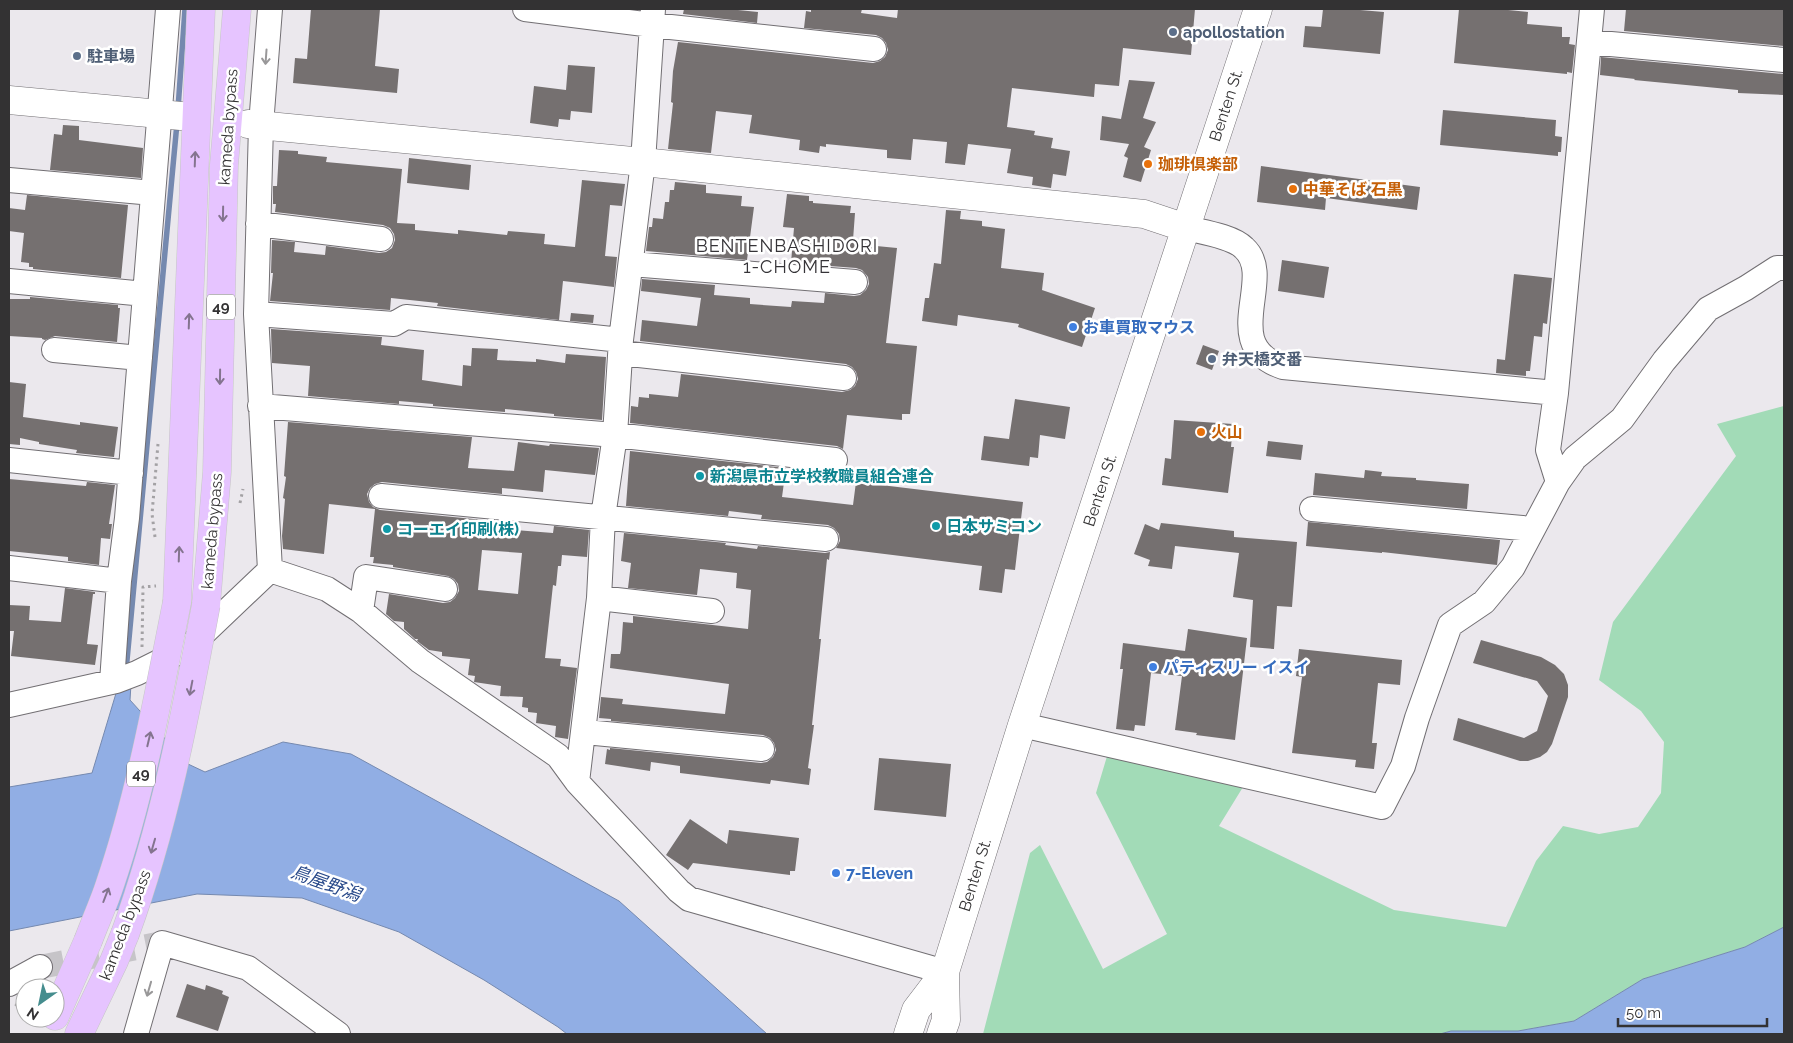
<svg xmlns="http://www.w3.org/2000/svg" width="1793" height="1043" font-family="Raleway,'Noto Sans JP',sans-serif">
<rect width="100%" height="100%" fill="#ebe8ed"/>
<path fill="#a2dbb7" d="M1784,406V927L1745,947L1643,979L1574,1021L1518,1031H1451L1440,1034H983L1030,853L1040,845L1103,969L1167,934L1096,793L1108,753L1243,787L1219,826L1394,910L1506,927L1536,861L1563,826L1599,834L1638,827L1661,793L1664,742L1641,711L1599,680L1613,622L1736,456L1717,424Z"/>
<path fill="#91aee4" stroke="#7589af" d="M131,684L130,700L188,764L205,772L283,742L351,754L619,901L767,1034H567L558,1027L484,980L399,932L302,898L197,894L9,931V787L92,773L117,690Z
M1784,927V1034H1440L1451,1031H1518L1574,1021L1643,979L1745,947Z"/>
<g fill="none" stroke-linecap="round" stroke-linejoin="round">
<path stroke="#7589af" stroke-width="5.5" d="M178,109L185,9
M126,671L177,123"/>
</g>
<path fill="#757070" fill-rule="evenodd" d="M311,9H380L375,66L399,69L397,93L293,83L295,58L307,59Z
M684,9H728L758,12L757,23L683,14Z
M811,9H862L861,13L897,18L898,9H1195L1191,55L1123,48L1119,86L1095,84L1094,97L1012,88L1007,127L1035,131L1034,135L1053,138L1051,148L1070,151L1066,176L1053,174L1051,188L1032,185L1033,177L1007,173L1011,149L968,144L965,165L945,163L947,142L913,139L911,160L887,158V150L826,144V147L820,146L819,153L799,150L800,140L749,133L752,115L716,111L711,153L668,149L673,103L671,102L673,71L678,42L873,63L880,61L885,57L888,50L886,43L882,38L876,35L804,28L806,11L811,12Z
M1323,9H1348L1384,12L1380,54L1303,47L1305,26L1321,27Z
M1459,9H1498L1528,12L1527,24L1562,27V37H1570L1569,44L1575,45L1572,73L1567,72V74L1454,63Z
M1626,9H1784V46L1624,31Z
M1601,57L1784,74V95L1738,93V90L1634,80L1635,79L1600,75Z
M568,65L595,67L592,113L571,111L570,120L559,119L558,127L530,123L534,86L566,90Z
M1129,80L1155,82L1143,118L1156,122L1144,147L1151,150L1141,182L1123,177L1128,158L1124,156L1129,144L1100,140L1102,116L1121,119Z
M1443,110L1556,120L1555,136L1562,137L1561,152H1558V156L1440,145Z
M63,125L79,126V140L143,148L141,178L50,170L54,134L62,135Z
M279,150L298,151V154L327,157L326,162L402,169L397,223L415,224V230L458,234V230L507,235L508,231L545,234L544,244L575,247L582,180L625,184L622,206L610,205L605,256L617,257L614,287L563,281L559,320L437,306L438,303L391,298L390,310L270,301L273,273H271L272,240L295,242L294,252L325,255L326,246L379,253L386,252L392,248L395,240L394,234L390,228L383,225L275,212L276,204H273V186H277Z
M409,158L471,165L469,190L407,183Z
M1261,166L1420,187L1417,210L1326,198L1325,210L1257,202Z
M675,182L706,185V193L742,196L741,206L754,207L747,260L646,251L649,227H652L653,218L663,219L665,202H669L670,190H674Z
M787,194L809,196V201H813V203L851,206L850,213H855L853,240L866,243V245L897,248L886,343L917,346L910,414H902V420L847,415L843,449L837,446L630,423L631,406L638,407L639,397L649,398V394L678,397L681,374L842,392L850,390L855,386L858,379L856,372L852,367L846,364L640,341L642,320L697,326L701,298L641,291L642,279L715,285L714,295L750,298V304L791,307L792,301L824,303L825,293L854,296L860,295L866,290L869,284L868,277L862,270L856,268L791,263L794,228L783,227Z
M27,195L128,205L121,278L33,269V267H29V263L21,262L24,233L9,231V208L25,210Z
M946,210L961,211L960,219L982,221V226L1005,229L1001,268L1044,273L1042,290L1095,308L1082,347L1018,327L1019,324L958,315L957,326L922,321L925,298H929L934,263L941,264Z
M1282,260L1329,267L1324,298L1278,291Z
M1514,274L1552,278L1547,324L1543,323L1542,337L1534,336L1530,371H1526V376L1496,373L1497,359L1505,360Z
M30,297L118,305V308H120L117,342L55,336L45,340L42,339V338L9,336V299H30Z
M571,313L594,315L593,323L570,321Z
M271,329L382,337L381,345L424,350L422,380L462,386L463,365L471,366L472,348L498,349L497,360L536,362V359L565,363L566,354L606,357L602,420L554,416V414L505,409V412L433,406V404L399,401V404L308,396L310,366L272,363Z
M1203,345L1219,351L1212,370L1196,364Z
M9,382L26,384L23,417L80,425V422L118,427L114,457L76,453L77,450L39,444V442L20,438V445L9,444Z
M1015,399L1070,407L1065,439L1040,435L1038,458L1030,457L1029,466L981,460L984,436L1009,439Z
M1174,420L1233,424L1231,447H1234L1228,493L1162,485L1165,458L1171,459Z
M288,422L472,437L468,468L514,471L518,442L549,446L550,444L599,448L595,475L545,470L543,492L502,488V494L382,482L375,484L370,488L367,494L369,502L373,507L380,510L515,523V530L553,533L554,526L589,530L587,557L562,555L561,566H558L556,586L553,585L545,658L561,659L560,666L577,668L568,739L555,737L556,726L536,723L537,713L528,712V708L522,707L523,697L500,696L501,686L474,682L475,676L468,675L470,659L442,656V652L429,650L417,641L418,639H415L404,629V622L394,621L386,614L389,594L443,603L450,602L455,598L459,591L458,584L454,579L448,576L393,567V565L373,563L374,557H370L375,509L329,504L324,554L283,549L282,536L285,499L283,498L286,477L284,476ZM482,550L522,553L518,594L478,590Z
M1268,441L1303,445L1301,460L1266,456Z
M630,451L786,468L782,497L853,505L856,482L1023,502L1015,570L1005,569L1002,593L979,590L982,566L836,548L840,541L839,534L834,528L828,525L761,519L762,515L729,511L728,516L626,506Z
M1365,470L1382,472L1381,476L1416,478V480L1469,484L1467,509L1313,495L1315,473L1364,478Z
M9,479L86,486L87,482L115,485L109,524H112L110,539L101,538L99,565L68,561V557L9,551Z
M1308,522L1500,540L1497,565L1382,552V553L1306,546Z
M1161,523L1234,531V537L1297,542L1292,607L1277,606L1274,649L1250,647L1253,600L1233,597L1239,553L1175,546L1172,569L1148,566L1150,560L1134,554L1145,524L1159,530Z
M624,533L726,543L725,545L757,549L758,546L825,553L830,552L829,560L827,559L819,639H821L812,725H814L808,768L811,769L809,785L771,780L770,784L680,773V766L651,762L650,771L605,764L607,749L610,750V748L761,763L767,762L773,757L776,750L774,743L770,738L763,735L611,721V719L599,718L601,697L623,699L622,704L725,714L729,684L610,668L611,654H620L621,650L623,622L633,623V616L748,629L751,590L736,588L737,573L700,569L697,595L628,588L631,563L621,561Z
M65,588L95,592V594H93L87,644L98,645L95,665L11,656L14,631H9V605L30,606L29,620L61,622Z
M1188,629L1247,638L1235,740L1196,735L1197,733L1175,730L1182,676L1151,673L1145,726L1135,725L1134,731L1116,729L1123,669H1120L1123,643L1185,651Z
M1481,640L1541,657L1555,665L1564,674L1568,685V697L1552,744L1547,752L1540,757L1528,761H1520L1453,740L1458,718L1524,738L1537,731L1548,696L1537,681L1473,663Z
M1299,649L1402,660L1400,685L1378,683L1372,743H1377L1374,769L1355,767L1356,760L1292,753L1302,677L1296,676Z
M879,758L951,764L946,817L874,810Z
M690,819L727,844L729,830L799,838L795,871H790V875L693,863L688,870L666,855Z
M187,984L205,990L206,985L223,991L222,994L229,997L218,1031L176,1017Z"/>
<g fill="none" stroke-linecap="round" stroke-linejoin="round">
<path stroke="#c6c4c8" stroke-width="24" stroke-dasharray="24 12" stroke-linecap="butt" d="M40,967L162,943"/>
<g stroke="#726f73" stroke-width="26">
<path id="minor" d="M270,9L261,125L256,314L270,570
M525,9L652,25L874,49
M1589,42L1784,60
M9,180L153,193
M258,224L381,239
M1186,228C1202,232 1232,236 1244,248C1277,278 1217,345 1283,367L1556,393
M631,264L855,282
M9,281L145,294
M256,314L394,324L406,317L621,340
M54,350L140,358
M621,353L844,378
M260,406L615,435L835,460
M9,460L131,473
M1558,482L1548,450L1556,393L1592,9
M381,496L826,539
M1312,509L1533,529
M9,568L119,581
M270,570L327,589L361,611L420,661L558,756L577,782L679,891L689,899L945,972
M599,598L712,611
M361,611L366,577L445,589
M112,682L119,581L127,518L168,9
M9,705L116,681L137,673L189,647L270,570
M1022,725L1382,807L1403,766L1417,718L1450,625L1484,602L1513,567L1558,482L1575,458L1622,419L1664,361L1708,309L1746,288L1777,268H1784
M585,732L762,749
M577,782L599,598L603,517L615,435L621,340L643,162L653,9
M9,984L40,967
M136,1034L162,943L248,968L338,1034"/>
</g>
<g stroke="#726f73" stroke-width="29">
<path id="tertiary" d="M9,100L181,116
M248,124L643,162L1144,214L1186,228
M908,1034L916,1010L945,972
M941,1034L946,1020L945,972L1022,725L1258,9"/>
</g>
<g stroke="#c6c6c6" stroke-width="29">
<path id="trunk" d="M177,602L201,9
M206,605L217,472L224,165L237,9
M55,1016L88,941
M79,1034L114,961L125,934"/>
</g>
<path stroke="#a3a1a4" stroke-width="3" stroke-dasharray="2.5 4" stroke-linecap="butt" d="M240,503L243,489
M155,537L152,514L158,444
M142,647L143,587L156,586
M17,1004L15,1007L19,1008L23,1001"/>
<use href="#minor" stroke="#fff" stroke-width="24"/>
<use href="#tertiary" stroke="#fff" stroke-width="28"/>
<use href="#trunk" stroke="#e6c4ff" stroke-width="28"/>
<g stroke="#c6c6c6" stroke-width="29" stroke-linecap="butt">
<path id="trunk-bridge" d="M125,934C164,827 185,717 206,605
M88,941C95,922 104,903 110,884C141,793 158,697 177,602"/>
</g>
<use href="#trunk-bridge" stroke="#e6c4ff" stroke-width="28"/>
</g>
<defs><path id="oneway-shaft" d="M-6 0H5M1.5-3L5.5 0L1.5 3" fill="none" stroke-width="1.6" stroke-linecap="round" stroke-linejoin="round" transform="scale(1.25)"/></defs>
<g stroke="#999899">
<use href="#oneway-shaft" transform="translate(266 57) rotate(94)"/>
<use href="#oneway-shaft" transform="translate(149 989) rotate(106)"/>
</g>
<g stroke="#84748f">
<use href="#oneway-shaft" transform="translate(195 159) rotate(-88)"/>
<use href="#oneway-shaft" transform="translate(223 214) rotate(91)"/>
<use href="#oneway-shaft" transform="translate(189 321) rotate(-88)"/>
<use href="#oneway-shaft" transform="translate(220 377) rotate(91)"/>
<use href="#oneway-shaft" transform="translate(179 554) rotate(-88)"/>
<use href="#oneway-shaft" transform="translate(191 688) rotate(101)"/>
<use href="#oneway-shaft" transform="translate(149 739) rotate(-77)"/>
<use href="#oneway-shaft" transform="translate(153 846) rotate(106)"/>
<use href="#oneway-shaft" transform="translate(106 895) rotate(-69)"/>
</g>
<g fill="#5c6f8a" stroke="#fff" stroke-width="2">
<circle cx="1173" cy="32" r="5"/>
<circle cx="77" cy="56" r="5"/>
<circle cx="1212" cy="359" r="5"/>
</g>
<g fill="#e8710a" stroke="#fff" stroke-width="2">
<circle cx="1148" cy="164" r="5"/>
<circle cx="1293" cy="189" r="5"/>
<circle cx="1201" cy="432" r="5"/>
</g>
<g fill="#3f7fe0" stroke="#fff" stroke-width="2">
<circle cx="1073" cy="327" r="5"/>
<circle cx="1153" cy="667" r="5"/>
<circle cx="836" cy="873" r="5"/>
</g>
<g fill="#0f9aa8" stroke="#fff" stroke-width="2">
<circle cx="700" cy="476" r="5"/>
<circle cx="936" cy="526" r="5"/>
<circle cx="387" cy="529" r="5"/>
</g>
<g text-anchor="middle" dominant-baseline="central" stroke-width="5" stroke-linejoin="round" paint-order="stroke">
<g fill="#fff" stroke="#707070" stroke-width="1">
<rect x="207" y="294.5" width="28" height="25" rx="4"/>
<rect x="127" y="761.5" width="28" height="25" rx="4"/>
</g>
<g font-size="15" font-weight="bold" fill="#333233">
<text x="221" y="307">49</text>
<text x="141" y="774">49</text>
</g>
<g font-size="16" font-weight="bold" fill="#4e5e75" stroke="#fff" text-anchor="start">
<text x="1183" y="32">apollostation</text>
<text x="87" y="56">駐車場</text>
<text x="1222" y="359">弁天橋交番</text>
</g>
<g font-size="16" fill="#333233" stroke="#fff">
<text transform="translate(1226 105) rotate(-72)">Benten St.</text>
<text transform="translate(228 127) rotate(-86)">kameda bypass</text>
<text transform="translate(1100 490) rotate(-72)">Benten St.</text>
<text transform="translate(212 531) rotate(-85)">kameda bypass</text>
<text transform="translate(975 875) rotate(-73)">Benten St.</text>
<text transform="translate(125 925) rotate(-69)">kameda bypass</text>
</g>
<g font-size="16" font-weight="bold" fill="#c56008" stroke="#fff" text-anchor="start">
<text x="1158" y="164">珈琲倶楽部</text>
<text x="1303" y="189">中華そば 石黒</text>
<text x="1211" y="432">火山</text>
</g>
<g font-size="16" font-weight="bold" fill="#366cbe" stroke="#fff" text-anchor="start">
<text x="1083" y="327">お車買取マウス</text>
<text x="1163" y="667">パティスリー イスイ</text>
<text x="846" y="873">7-Eleven</text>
</g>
<g font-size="16" font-weight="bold" fill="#0d838f" stroke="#fff" text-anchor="start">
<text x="710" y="476">新潟県市立学校教職員組合連合</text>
<text x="946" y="526">日本サミコン</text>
<text x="397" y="529">コーエイ印刷(株)</text>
</g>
<g font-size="18" letter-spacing="1" fill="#353337" stroke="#fff">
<text x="787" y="245">BENTENBASHIDORI<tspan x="787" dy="21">1-CHOME</tspan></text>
</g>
<g font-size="18" font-style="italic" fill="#28498a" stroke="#fff">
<text transform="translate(326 883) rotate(20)">鳥屋野潟</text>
</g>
</g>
<rect width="1793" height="1043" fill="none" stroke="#333233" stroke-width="20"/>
<g transform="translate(40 1003) rotate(213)"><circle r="24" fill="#ffffff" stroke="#adadad"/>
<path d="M0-4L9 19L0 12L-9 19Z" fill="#458d8e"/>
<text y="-8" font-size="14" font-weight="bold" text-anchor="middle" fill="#333233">N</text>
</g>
<path d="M1618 1018v8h149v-8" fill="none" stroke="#333233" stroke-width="2.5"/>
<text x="1626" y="1018" font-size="15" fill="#333233" stroke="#ffffff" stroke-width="4" paint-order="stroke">50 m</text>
</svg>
